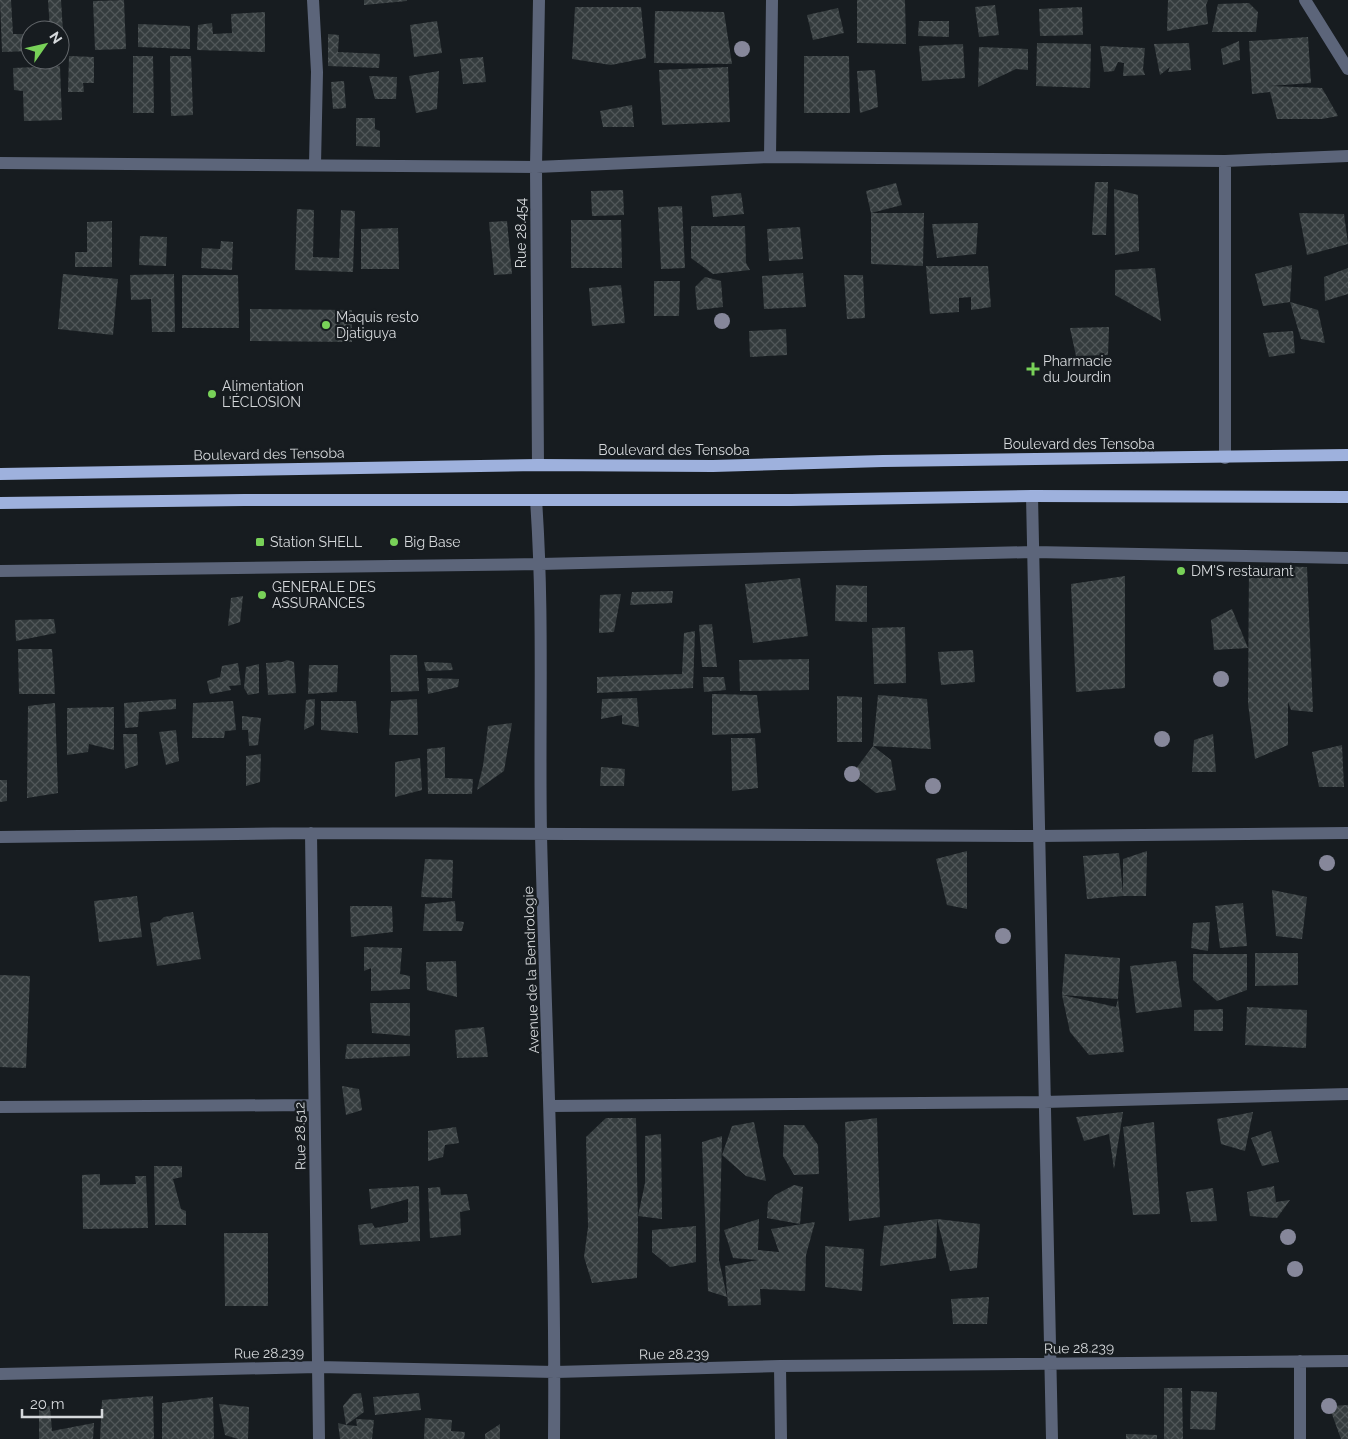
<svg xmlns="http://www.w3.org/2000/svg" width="1348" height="1439" font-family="Raleway,sans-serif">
<defs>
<pattern id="building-cross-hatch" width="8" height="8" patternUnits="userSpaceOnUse" patternTransform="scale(1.25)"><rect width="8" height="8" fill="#353c3e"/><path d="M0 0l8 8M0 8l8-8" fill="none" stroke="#515759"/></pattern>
</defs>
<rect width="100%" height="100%" fill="#171c20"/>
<path fill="url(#building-cross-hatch)" d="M0,0H11L13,34H30V51L2,52Z
M48,0H61L64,48H60V30H50Z
M124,0L126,49L95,50L93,1Z
M364,0H407V1L364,5Z
M857,0H905L906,44L857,43Z
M1168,0H1208L1206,5L1208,24L1167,31Z
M1249,3L1258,12L1256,32H1212L1218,4Z
M995,5L999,35L979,37L975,7Z
M575,7H641L646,58L611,65L572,59Z
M1082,7L1083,35L1040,36L1039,9Z
M838,8L844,33L813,40L807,15Z
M655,11L724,12L732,64L654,63Z
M265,12V52L197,50L198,25L212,23L213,34L232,33L231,14Z
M437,21L442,53L414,57L410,25Z
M919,21H949V37L918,36Z
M138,24L190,26V49L138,47Z
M328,34L339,35L338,52L380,54L379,68L328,66Z
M1308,37L1311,83L1270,86L1322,88L1338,116L1322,119H1277L1270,92L1252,94L1249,41Z
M1239,41L1240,60L1223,65L1221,49Z
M1037,43L1091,44L1090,88L1036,86Z
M1189,43L1191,70L1168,72L1170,67L1160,75L1154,44Z
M963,44L965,78L922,81L919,46Z
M1100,46L1145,48L1143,69L1145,75L1123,76L1124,63L1118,62L1114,71L1104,72Z
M979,47L1028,49V70L1016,69L978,87Z
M69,56L94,57V83H83L84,92H68Z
M133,56H153L154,113H133Z
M170,56H191L193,115L171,116Z
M804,56H849L850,113H804Z
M483,57L486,82L463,84L460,59Z
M60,66L62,120L24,121L23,91L14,90L13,68Z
M728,67L730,122L662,125L659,70Z
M875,70L878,107L860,113L857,71Z
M439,71L437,109L416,113L409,76Z
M369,76L397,77L396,99H375Z
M344,81L346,108L333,109L331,82Z
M632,105L634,127H603L600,111Z
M356,118H375V129L380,131V147L356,146Z
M1095,182H1108L1106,235H1092Z
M896,183L902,205L871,213L866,191Z
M1114,189L1138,195L1139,251L1115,255Z
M623,190L624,215L592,216L591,191Z
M741,193L744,214L713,217L711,196Z
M682,206L685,268L661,269L658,207Z
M297,209L314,210L313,257L339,258L341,210L355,211L353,272L295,270Z
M871,213H924L923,266L871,264Z
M1299,213L1344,214L1348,244L1307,255Z
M571,220H621L622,268H571Z
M112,221V267H75V252H87V222Z
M507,221L512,274L494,275L489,222Z
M978,223L976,254L937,258L932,224Z
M691,226H745L746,263L750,270L713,274L691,258Z
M800,227L803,259L769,261L767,229Z
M398,228L399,269H361V229Z
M140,236L167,237L166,266L139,265Z
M221,241L233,242L232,270L201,268L202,248L220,249Z
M1292,265L1290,302L1263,306L1255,274Z
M926,266H988L991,307L971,310V297L959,298V312L930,314Z
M1155,268L1161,321L1115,295V270Z
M1348,268V294L1325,301L1324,277Z
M803,273L806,307L764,309L762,276Z
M63,274L118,279L113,335L58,329Z
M174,274L175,332H152L151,299L131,300L130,275Z
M182,275H238L239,328H182Z
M844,275H863L865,318L847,319Z
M705,277L721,281L723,307L697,310L695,287Z
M654,281H680L679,316H654Z
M621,285L625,323L592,326L589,288Z
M1290,302L1318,310L1325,343L1301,339Z
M250,309L352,310V342L250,341Z
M1109,327L1108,355L1076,356L1070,328Z
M786,329L787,355L750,357L749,331Z
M1293,331L1295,353L1269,357L1263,333Z
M1249,566L1307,567L1313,712L1291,710L1288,702V745L1255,759L1248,703Z
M1125,576V688L1076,692L1071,584Z
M800,578L808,636L753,643L745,584Z
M836,585L867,586V622L835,621Z
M673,591L672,603L630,605L632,592Z
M621,594L614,632L599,633L600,595Z
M243,596L240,622L228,626L231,598Z
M1232,609L1248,648L1214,650L1211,620Z
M54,619L56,633L16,641L15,620Z
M712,624L717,667H702L699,625Z
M905,627L906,683L874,684L872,628Z
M695,631L693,688L597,693V677L682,674L684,633Z
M18,649H52L55,694H19Z
M973,650L975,682L941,685L938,652Z
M390,655H417L419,691L391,692Z
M809,659V690L740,691L739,660Z
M287,660L294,662L296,693L268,695L266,663L282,662Z
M424,662L451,663L453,670L426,671Z
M238,663L241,685L229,686L231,690L210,694L207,681L220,677L222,666Z
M259,664V693L248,695L244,688L246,667Z
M309,665H338L337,692L308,694Z
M703,677H724L726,690L704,692Z
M427,678L459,679L458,687L428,694Z
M712,694L757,695L761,733L712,735Z
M878,695L927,699L931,749L873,746L891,760L896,790L876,793L852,774L873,746Z
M837,696L862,697V742H837Z
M637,698L639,727L622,724V715L601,719L602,699Z
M176,699V709L139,712L138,727L125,728L124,703Z
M315,699L314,725L304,730L306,700Z
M417,699L418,735H389L391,701Z
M233,701L236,730L225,731L224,738H192L193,703Z
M321,701H356L358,733L321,730Z
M55,703L58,793L27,798L28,706Z
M114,707V750L89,744L88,752L67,755V708Z
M242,716L261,718L258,745L249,746L248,730H242Z
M512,723L504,771L477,790L483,766L488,726Z
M176,730L179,761L166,765L159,732Z
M123,734H137L138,765L125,769Z
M1213,734L1216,772H1192L1194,740Z
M731,738H755L758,788L732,791Z
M1342,745L1344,787H1319L1312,752Z
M445,747V778L473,779L472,794H428L427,749Z
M261,754L260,782L246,786V756Z
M420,758L422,790L395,797V762Z
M601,767L625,769L624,786H600Z
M0,780H7V801L0,802Z
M967,851V909L947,905L936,859Z
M1147,851L1146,896H1123L1087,899L1083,856L1119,853L1123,894V859Z
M425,859L453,860L452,898L421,897Z
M1272,890L1307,897L1302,939L1276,936Z
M137,896L142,937L99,942L94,901Z
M455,901L456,921L464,922L462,931H423L425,904Z
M1243,903L1247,946L1220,948L1215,906Z
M350,906H392L393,932L351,937Z
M193,912L201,959L157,966L150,923L160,921L164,917Z
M1210,922L1208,951L1191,948L1193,923Z
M364,947L402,948L400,974L410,976V989L371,991V968L364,971Z
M1255,953H1298V985L1255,986Z
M1065,954L1120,958L1118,999L1062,995L1116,1007L1118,999L1124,1052L1089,1055L1070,1032L1062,995Z
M1193,954H1247V990L1217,1001L1193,980Z
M456,961L457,997L427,990L426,962Z
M1176,961L1182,1007L1136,1013L1130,966Z
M0,975L30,976L26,1068L0,1067Z
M370,1003H410V1036L372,1033Z
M1247,1007L1307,1010L1306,1048L1245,1045Z
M1223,1009V1031H1194V1010Z
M484,1027L488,1057L457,1058L455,1030Z
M347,1044H410V1056L345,1059Z
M342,1086L359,1089L362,1110L346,1115Z
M1123,1112L1114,1169L1109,1134L1084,1141L1076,1117Z
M1253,1112L1245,1151L1221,1144L1217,1119Z
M606,1118H636L638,1226L637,1278L592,1283L584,1257L588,1227L586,1137Z
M877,1118L880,1217L849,1221L845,1122Z
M754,1122L766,1181L746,1176L722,1155L732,1126Z
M1154,1122L1160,1214L1133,1215L1123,1127Z
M784,1125H804L818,1145L819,1174L794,1175L783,1156Z
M456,1127L459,1143L445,1145L443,1157L428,1161V1131Z
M1271,1131L1279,1162L1262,1166L1251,1138Z
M661,1134L662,1219L638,1216L645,1183V1136Z
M722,1136L719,1260L727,1297L708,1291L702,1142Z
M154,1166H182V1177L173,1179L181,1209L186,1211V1225H155Z
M100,1174V1185L136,1184L135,1176H146L148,1228L83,1229L82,1175Z
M794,1185L803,1187L800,1224L767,1218L768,1202L775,1195Z
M419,1186L420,1241L360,1245L358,1225L372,1223L375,1228L408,1222V1199L371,1209L369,1189Z
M1274,1186L1276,1202L1290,1200L1277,1218L1250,1216L1247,1192Z
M440,1187L441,1195L467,1194L470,1210L460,1212L461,1235L430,1238L428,1188Z
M1213,1188L1217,1221L1191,1222L1186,1192Z
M759,1219L758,1250L779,1252L771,1229L815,1222L806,1255L805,1291L760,1289L761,1305L728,1306L725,1266L758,1260L733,1258L724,1230Z
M937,1219L980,1224L977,1268L950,1271L937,1219L936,1258L880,1266L884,1226Z
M696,1226V1262L670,1267L652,1252V1230Z
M224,1233H268V1306H225Z
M825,1246L864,1249L862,1291L825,1287Z
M989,1297L987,1324H953L951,1299Z
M1164,1388H1182L1183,1439H1164Z
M1191,1391L1217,1392L1215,1430L1190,1429Z
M361,1393L364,1412L346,1425L357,1426L356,1419L374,1420L372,1439H340L338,1423L346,1425L343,1406L353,1394Z
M419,1393L421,1410L375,1415L373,1397Z
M153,1396L154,1439H100L102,1400Z
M213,1397L214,1439H162V1403Z
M219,1404L249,1407L248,1439H238L225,1435Z
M39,1405L50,1406L52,1431L94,1423L93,1439H39Z
M1348,1405V1439H1341L1329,1406Z
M425,1418L452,1420L451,1431L465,1432L464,1439H424Z
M500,1424V1439H485V1434Z
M1126,1434L1157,1435V1439H1126Z"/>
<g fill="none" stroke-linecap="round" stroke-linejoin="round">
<path stroke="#5c657a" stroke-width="12" d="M313,0L317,72L315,164
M1305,0L1348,69
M770,157L772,0
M1225,161V458
M0,163L536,167L770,157L1225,161L1348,156
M538,465L536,167L539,0
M1032,496L1052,1439
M536,500C544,612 539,723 541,835C546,1036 556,1238 554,1439
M0,571L541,564L1033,552L1348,558
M311,833L319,1439
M0,837L311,833L1039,836L1348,833
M550,1106L1044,1102L1348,1094
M0,1107L314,1105
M1300,1361V1439
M780,1366L781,1439
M0,1374L318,1367L555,1372L780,1366L1348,1361"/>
<path stroke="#9eb1dd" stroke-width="12" d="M0,474L538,465L713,466L883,461L1348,455
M0,503L244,500H791L1032,496L1348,497"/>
</g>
<g fill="#86879a">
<circle cx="742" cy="49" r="8"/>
<circle cx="722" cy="321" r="8"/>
<circle cx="1221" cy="679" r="8"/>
<circle cx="1162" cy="739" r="8"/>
<circle cx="852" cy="774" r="8"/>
<circle cx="933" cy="786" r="8"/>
<circle cx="1327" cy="863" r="8"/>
<circle cx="1003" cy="936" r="8"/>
<circle cx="1288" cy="1237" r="8"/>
<circle cx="1295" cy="1269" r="8"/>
<circle cx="1329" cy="1406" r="8"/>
</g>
<g fill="#78d158" stroke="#171c20" stroke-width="2">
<circle cx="326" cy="325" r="5"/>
<path d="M1030.5 361.5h5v5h5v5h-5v5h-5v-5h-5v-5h5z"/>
<circle cx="212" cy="394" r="5"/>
<rect x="255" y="537" width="10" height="10" rx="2.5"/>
<circle cx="394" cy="542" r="5"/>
<circle cx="1181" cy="571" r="5"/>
<circle cx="262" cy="595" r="5"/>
</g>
<g text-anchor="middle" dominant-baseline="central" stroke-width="4.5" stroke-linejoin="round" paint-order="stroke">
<g font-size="14" fill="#d5d8db" stroke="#171c20">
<text transform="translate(521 233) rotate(-90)">Rue 28.454</text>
<text x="1079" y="444">Boulevard des Tensoba</text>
<text x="674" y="450">Boulevard des Tensoba</text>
<text transform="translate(269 454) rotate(-1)">Boulevard des Tensoba</text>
<text transform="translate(531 970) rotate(-92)">Avenue de la Bendrologie</text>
<text transform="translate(300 1136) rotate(-91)">Rue 28.512</text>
<text transform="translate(1079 1348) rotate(-1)">Rue 28.239</text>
<text transform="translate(269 1353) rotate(-1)">Rue 28.239</text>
<text transform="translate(674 1354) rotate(-1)">Rue 28.239</text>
</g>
<g font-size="14" fill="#d5d8db" stroke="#171c20" text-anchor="start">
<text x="336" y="317">Maquis resto<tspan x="336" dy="16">Djatiguya</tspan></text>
<text x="1043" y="361">Pharmacie<tspan x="1043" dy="16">du Jourdin</tspan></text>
<text x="222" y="386">Alimentation<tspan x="222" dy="16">L'ÉCLOSION</tspan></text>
<text x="270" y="542">Station SHELL</text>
<text x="404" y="542">Big Base</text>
<text x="1191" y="571">DM'S restaurant</text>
<text x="272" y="587">GENERALE DES<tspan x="272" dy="16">ASSURANCES</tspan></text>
</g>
</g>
<g transform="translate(45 45) rotate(56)"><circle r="24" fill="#171c20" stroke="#63676b"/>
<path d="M0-4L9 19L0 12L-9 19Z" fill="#78d158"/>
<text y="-8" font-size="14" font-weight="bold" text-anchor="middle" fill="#d5d8db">N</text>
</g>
<path d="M22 1409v8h80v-8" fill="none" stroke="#d5d8db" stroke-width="2.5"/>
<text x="30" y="1409" font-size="15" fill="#d5d8db" stroke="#171c20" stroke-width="4" paint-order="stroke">20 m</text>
</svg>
